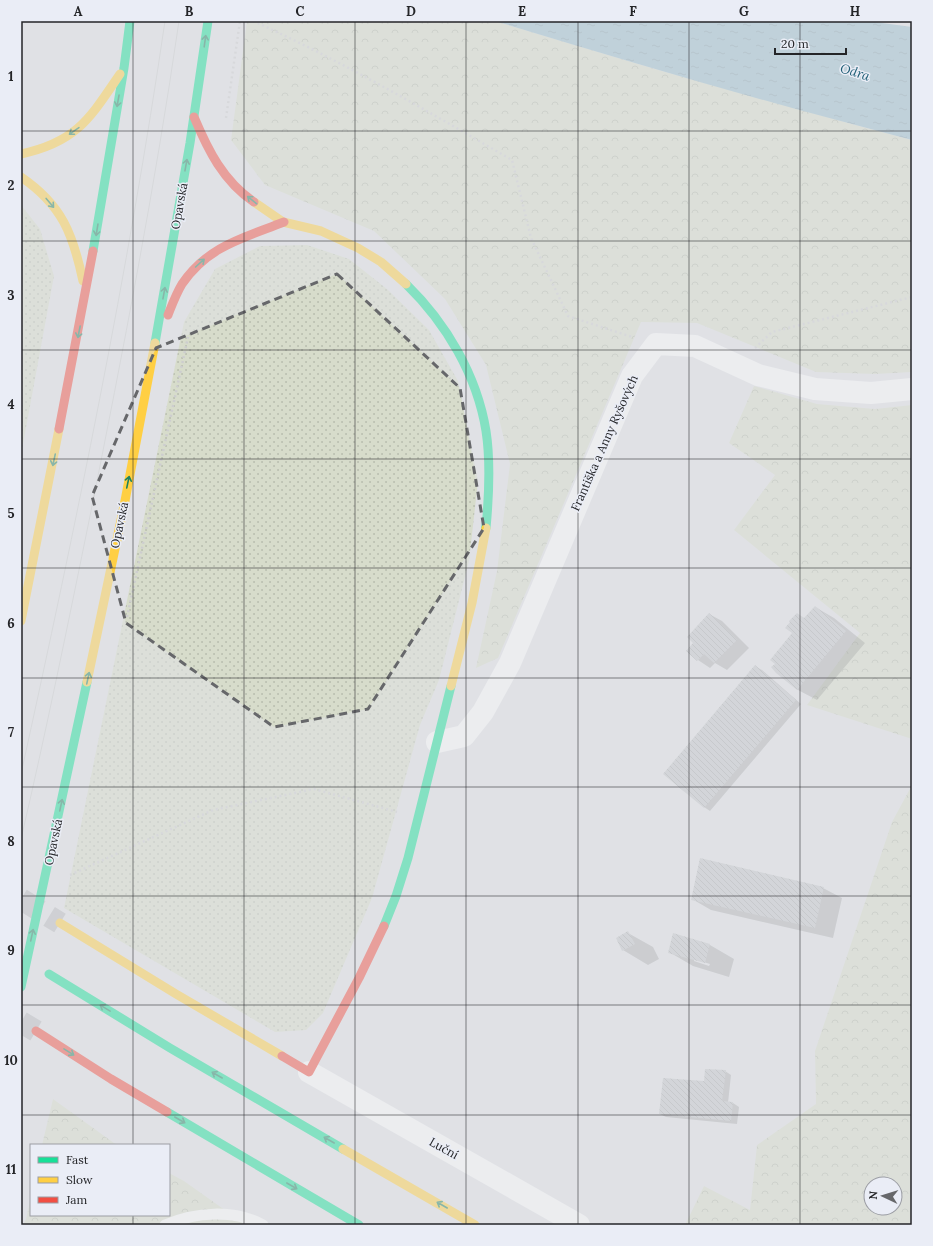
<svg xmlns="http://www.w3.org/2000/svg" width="933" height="1246" font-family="Lora,serif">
<defs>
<pattern id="grass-dots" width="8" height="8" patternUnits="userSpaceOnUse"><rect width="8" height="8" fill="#d7dccb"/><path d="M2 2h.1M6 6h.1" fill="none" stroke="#b8bdae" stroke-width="1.8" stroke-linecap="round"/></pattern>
<pattern id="forest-crowns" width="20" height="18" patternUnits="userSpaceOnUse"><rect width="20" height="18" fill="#d7dccb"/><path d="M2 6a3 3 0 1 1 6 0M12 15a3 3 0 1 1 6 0" fill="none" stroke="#b8bdae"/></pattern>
<pattern id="water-ripples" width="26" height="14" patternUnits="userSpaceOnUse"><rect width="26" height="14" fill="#99bdcd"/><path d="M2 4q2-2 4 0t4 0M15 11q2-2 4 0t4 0" fill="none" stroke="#84a2b0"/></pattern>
<pattern id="building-back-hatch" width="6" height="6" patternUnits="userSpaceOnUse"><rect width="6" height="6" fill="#c4c6c9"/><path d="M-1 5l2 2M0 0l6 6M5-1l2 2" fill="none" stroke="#a8aaad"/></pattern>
</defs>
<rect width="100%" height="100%" fill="#e0e1e5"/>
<path fill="url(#grass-dots)" d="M21,205L40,229L54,276L21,455Z
M307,245L349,259L387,289L429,330L458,381L478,481L469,561L439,680L420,725L372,898L323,1013L306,1030L275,1032L64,908L184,322L215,269L260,246Z"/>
<path fill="url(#forest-crowns)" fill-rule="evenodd" d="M247,21H495L655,69L852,124L912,140V372L875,374L816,372L697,323L641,322L498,658L476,668L497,571L510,464L486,365L445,299L374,231L265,185L231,140Z
M754,386L817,404L875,409L912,405V739L807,705L860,633L734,530L775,475L729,443Z
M912,785V1225H685L704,1186L750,1210L757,1145L816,1104L815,1051L892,822ZM871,1184H895V1208H871Z
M53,1099L114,1143L118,1145H42Z
M169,1173L184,1181L246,1225H23L26,1219L31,1197V1215H169Z"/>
<path fill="url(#water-ripples)" d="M495,21H867L912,27V140C772,104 633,63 495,21Z"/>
<path fill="#0003" fill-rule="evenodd" d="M815,607L834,618L865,643L817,700L798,690L777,672L776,664L805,619Z
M709,614L722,621L749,648L727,670L715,663L710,668L698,660L688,651L694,643Z
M756,667L762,670L801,704L710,811L704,807Z
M823,888L842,898L833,938L711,910L692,899Z
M628,933L653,947L659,959L648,965L623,950Z
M674,935L710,945L734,959L729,977L693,966L669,952ZM694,959L710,964L709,966L694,961Z
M725,1071L731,1075L728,1103H733L739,1107L737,1124L666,1117L660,1114L705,1082Z"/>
<path fill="url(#building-back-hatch)" d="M815,606L846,631L797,690L776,673L771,667L775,664L770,660L792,633L785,628L790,622L789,621L797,613L804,618Z
M709,613L737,640L714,663L704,654L697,661L686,651L693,643L687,637Z
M755,665L796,700L704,808L663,774Z
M700,858L824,887L815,928L691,900Z
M628,931L635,944L622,951L616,938Z
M673,933L710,944L705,963L668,953Z
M705,1069L726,1070L722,1101L733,1102L731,1121L659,1114L663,1078L704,1081Z"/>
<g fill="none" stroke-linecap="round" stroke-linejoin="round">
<path stroke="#babbbf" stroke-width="22" stroke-dasharray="22 11" stroke-linecap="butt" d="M21,899L60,923"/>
<path stroke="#babbbf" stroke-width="22" stroke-dasharray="22 11" stroke-linecap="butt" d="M21,1022L36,1031"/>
<path stroke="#cdcdcf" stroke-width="2.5" stroke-dasharray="2 3" stroke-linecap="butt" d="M253,21C342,61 427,111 512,160L531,238L568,316L632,337
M226,118L240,21
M755,348L772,332L912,297
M127,617L188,337
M70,875L213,810L314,789L397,812"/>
<path stroke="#fafafb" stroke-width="11" d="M165,1225C195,1212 234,1209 263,1225"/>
<path stroke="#fafafb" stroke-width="22" d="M437,742L464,736L483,712L510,663L632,376L656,344L695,346L758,375L815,389L871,393L912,389
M309,1072L579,1225"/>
<path stroke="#16e098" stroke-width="9" d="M93,251L124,68L130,21
M406,284C446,323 477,375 486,431C491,463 489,496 486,528
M155,343L190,143L208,21
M384,926L396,896L408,858L451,686
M49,974L170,1048L343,1149
M21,987L87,682
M167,1112L359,1225"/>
<path stroke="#ffcf43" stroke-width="9" d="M21,154C77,142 90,118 120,74
M21,177C62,205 73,234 83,281
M254,202L283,222L321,231L358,248L381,262L406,284
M21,621L59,429
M87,682L124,506L155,343
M451,686L472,603L486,528
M60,923L176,994L282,1056
M343,1149L475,1225"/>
<path stroke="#f24e42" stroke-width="9" d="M194,117C208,150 223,181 254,202
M168,315C172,305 176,294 182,284C208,246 243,238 284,222
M59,429L93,251
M36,1031L111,1079L167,1112
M282,1056L309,1072L359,978L384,926"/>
<path stroke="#cccdce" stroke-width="1" d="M21,774C76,524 128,274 165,21
M21,839C46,732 68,624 90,516C123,351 155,187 179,21"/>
</g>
<defs><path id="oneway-shaft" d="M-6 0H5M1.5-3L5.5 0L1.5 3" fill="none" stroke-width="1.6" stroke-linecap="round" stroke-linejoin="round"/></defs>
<g stroke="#1d8260">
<use href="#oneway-shaft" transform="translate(205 41) rotate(-82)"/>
<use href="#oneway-shaft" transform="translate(118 101) rotate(100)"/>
<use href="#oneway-shaft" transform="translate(74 131) rotate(145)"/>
<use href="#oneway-shaft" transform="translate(186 165) rotate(-80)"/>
<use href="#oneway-shaft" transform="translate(252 200) rotate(-141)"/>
<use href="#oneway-shaft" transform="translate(50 203) rotate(50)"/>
<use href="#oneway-shaft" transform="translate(97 230) rotate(99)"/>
<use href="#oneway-shaft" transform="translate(200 263) rotate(-42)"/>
<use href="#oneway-shaft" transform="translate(164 293) rotate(-80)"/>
<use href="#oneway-shaft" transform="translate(79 332) rotate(101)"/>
<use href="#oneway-shaft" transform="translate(54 460) rotate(102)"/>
<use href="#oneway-shaft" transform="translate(128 482) rotate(-78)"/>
<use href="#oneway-shaft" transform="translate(88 678) rotate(-78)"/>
<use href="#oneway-shaft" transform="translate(61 805) rotate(-78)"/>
<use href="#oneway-shaft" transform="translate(32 935) rotate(-78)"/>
<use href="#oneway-shaft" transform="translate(105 1008) rotate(-149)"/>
<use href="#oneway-shaft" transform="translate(69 1052) rotate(32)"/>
<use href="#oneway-shaft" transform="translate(217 1075) rotate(-150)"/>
<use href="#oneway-shaft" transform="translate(180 1120) rotate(30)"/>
<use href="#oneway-shaft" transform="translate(329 1140) rotate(-150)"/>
<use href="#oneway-shaft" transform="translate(292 1186) rotate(30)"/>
<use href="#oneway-shaft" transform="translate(442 1205) rotate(-150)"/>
</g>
<path d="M0 0H933V1246H0ZM337,274L460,388L484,528L368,709L274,727L126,623L92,496L156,348Z" fill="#e0e1e5" fill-opacity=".55" fill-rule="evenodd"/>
<path fill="none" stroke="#66676a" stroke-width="3" stroke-dasharray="8 5" stroke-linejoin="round" d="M337,274L460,388L484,528L368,709L274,727L126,623L92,496L156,348Z"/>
<path fill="none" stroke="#242528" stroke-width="1" stroke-opacity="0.55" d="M133,21V1145M244,21V1225M355,21V1225M466,21V1225M578,21V1225M689,21V1225M800,21V1225M21,131H912M21,241H912M21,350H912M21,459H912M21,568H912M21,678H912M21,787H912M21,896H912M21,1005H912M21,1115H912M133,1215V1225"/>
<g text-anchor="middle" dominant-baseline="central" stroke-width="3" stroke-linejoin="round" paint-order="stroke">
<g font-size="12" fill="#242528" stroke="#eaedf6">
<text transform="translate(179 206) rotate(-80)">Opavská</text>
<text transform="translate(604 443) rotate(-66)">Františka a Anny Ryšových</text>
<text transform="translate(119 525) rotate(-78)">Opavská</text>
<text transform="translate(53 842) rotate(-78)">Opavská</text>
<text transform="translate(444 1148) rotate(29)">Luční</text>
</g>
<g font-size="13" font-style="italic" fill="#1e5e76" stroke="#eaedf6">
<text transform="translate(855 72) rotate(17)">Odra</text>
</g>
</g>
<rect width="933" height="1246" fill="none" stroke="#eaedf6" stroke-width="44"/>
<rect x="30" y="1144" width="140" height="72" fill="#eaedf6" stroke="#9b9da4"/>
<rect x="38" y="1157" width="20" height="6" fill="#16e098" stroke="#9b9da4"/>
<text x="66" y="1164" font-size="12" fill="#242528">Fast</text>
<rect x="38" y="1177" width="20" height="6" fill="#ffcf43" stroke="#9b9da4"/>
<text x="66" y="1184" font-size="12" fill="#242528">Slow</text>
<rect x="38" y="1197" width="20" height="6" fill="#f24e42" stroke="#9b9da4"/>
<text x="66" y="1204" font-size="12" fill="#242528">Jam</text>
<g transform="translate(883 1196) rotate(274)"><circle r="19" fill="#eaedf6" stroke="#9b9da4"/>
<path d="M0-3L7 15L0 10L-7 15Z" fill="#66676a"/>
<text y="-6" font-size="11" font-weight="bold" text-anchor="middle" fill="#242528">N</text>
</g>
<path d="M775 48v6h71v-6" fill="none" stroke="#242528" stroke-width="2"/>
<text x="781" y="48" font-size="12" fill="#242528" stroke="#eaedf6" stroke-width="3" paint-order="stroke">20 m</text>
<rect x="22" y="22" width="889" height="1202" fill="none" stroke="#242528" stroke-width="1.5"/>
<g font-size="13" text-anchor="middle" font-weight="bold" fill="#242528">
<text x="78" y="16">A</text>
<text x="189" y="16">B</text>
<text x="300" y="16">C</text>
<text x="411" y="16">D</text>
<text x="522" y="16">E</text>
<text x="633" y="16">F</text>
<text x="744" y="16">G</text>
<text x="855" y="16">H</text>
<text x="11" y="81">1</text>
<text x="11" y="190">2</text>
<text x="11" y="300">3</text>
<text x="11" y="409">4</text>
<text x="11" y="518">5</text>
<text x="11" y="628">6</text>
<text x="11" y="737">7</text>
<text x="11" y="846">8</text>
<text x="11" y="955">9</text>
<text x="11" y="1065">10</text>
<text x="11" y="1174">11</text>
</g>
</svg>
